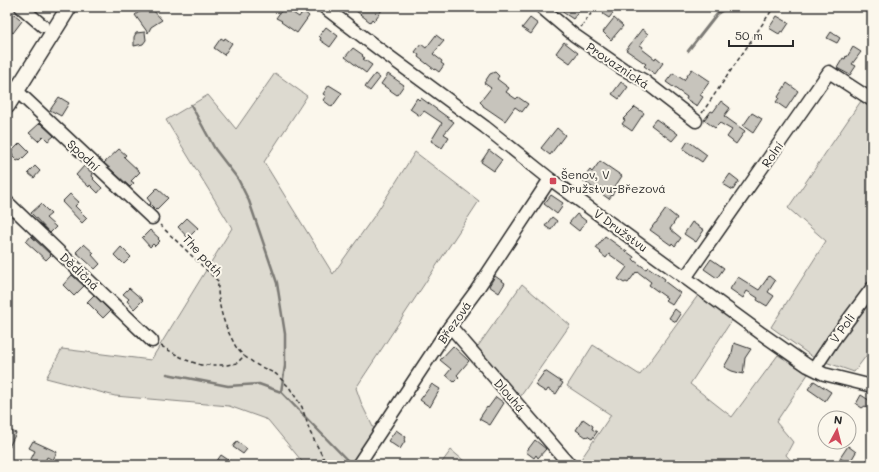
<svg xmlns="http://www.w3.org/2000/svg" width="879" height="472" font-family="Mali,sans-serif">
<rect width="100%" height="100%" fill="#fbf7ec"/>
<filter id="ink" filterUnits="userSpaceOnUse"><feTurbulence type="fractalNoise" baseFrequency=".025" numOctaves="2"/><feDisplacementMap in="SourceGraphic" scale="8" xChannelSelector="R" yChannelSelector="G"/><feConvolveMatrix kernelMatrix="1 2 1 2 8 2 1 2 1" color-interpolation-filters="sRGB"/></filter>
<g filter="url(#ink)">
<path fill="#dddad0" stroke="#84827e" d="M275,73L307,96L264,162L333,274L377,212L415,152L479,201L356,388L362,405L376,433L355,465H305L268,420L229,406L115,396L46,378L62,349L151,360L232,228L166,120L208,95L236,129Z
M861,101L872,108V348L854,372L814,358L771,327L826,241L788,208Z
M522,284L570,325L518,400L476,349Z
M699,294L732,320L690,384L732,417L778,355L808,374L776,422L793,442L786,455L795,465H668L660,458L654,465H577L611,415L567,386L593,345L640,375Z
M451,450L469,465H440Z"/>
<g fill="none" stroke-linecap="round" stroke-linejoin="round">
<path stroke="#7b7a75" stroke-width="2.5" d="M688,51L717,14L728,7
M191,105L215,149L238,179L249,201L277,283L285,334V366L281,392L352,465
M167,374L228,386L259,384L281,392"/>
</g>
<path fill="#c7c4bc" stroke="#2b2b2b" d="M284,7L299,17L303,11L309,16L297,33L281,22L282,21L276,18Z
M351,7H384L374,21L372,19L370,22Z
M564,7H576L580,10L573,19L561,11Z
M608,7H618L609,18L603,14Z
M7,9L19,18L22,21L13,33L7,28Z
M152,9L162,20L151,27L148,33L135,15L139,12Z
M777,16L789,23L783,32L781,31L779,34L769,28Z
M530,18L538,24L531,34L522,28Z
M614,18L623,26L611,40L603,32Z
M326,27L338,36L330,47L320,40L321,38L319,36Z
M642,29L648,34L640,45L643,47L642,49L655,59L656,57L663,63L655,74L644,66L646,64L626,50Z
M145,32L146,40L143,44L134,46V37L136,33Z
M831,32L840,38L837,43L827,38Z
M436,35L444,41L433,54L442,61L441,63L444,65L439,72L435,69V70L418,57L419,55L415,52L421,44L426,48Z
M221,38L224,40L225,38L232,43L224,55L214,48Z
M564,42L578,53L570,63L556,53Z
M853,47L861,52L852,64L856,66L850,75L837,68L843,58L845,59L846,56L847,57Z
M353,48L363,55L362,56L365,58L363,59L372,65L366,73L345,57Z
M692,69L710,81L700,95L703,97L697,106L686,99L687,97L666,82L673,73L684,80Z
M495,72L499,76L497,79L509,88L506,92L516,99L518,97L528,104L522,112L515,107L505,121L483,106V105L480,102L491,88L484,83L490,74Z
M375,74L380,78L370,91L365,87Z
M388,74L404,85L397,95L381,84Z
M621,82L628,87L619,99L612,94Z
M787,83L798,91L786,109L776,102L779,98L778,97Z
M329,85L342,93L332,107L323,100L326,96L323,94Z
M59,97L69,103L61,116L50,110Z
M417,98L419,100L421,98L454,122L444,134L449,137L442,148L431,141L442,123L424,111L420,116L410,109Z
M721,101L730,108L724,116L745,131L736,144L727,137L732,130L720,123L715,128L704,120L711,111L713,112Z
M635,107L644,113L632,131L622,124L625,120L623,119Z
M752,113L762,119L753,133L743,126Z
M656,119L670,129V128L678,134L672,141L651,125Z
M40,123L54,136L48,141L43,136L38,141L29,133Z
M557,128L565,135L550,155L541,148Z
M688,141L707,155L702,162L683,149Z
M20,143L29,152L20,161L19,160L17,161L12,156L13,155L11,152Z
M119,149L126,155L124,157L140,172L131,181L134,183L130,187L104,163Z
M489,150L502,160L494,171L481,162Z
M600,161L622,176L614,188L616,189L609,199L582,180L590,170L592,172Z
M35,166L40,171L34,178L28,173Z
M84,166L93,174L92,176L94,178L93,179L102,188L98,193L90,185L89,187L76,175Z
M730,174L739,181L733,190L723,184Z
M157,188L168,198L156,210L150,204L151,203L147,198Z
M70,194L79,202L75,206L87,218L82,223L62,202Z
M551,195L563,203L561,206L562,207L557,214L544,204Z
M41,204L51,214L46,218L56,227L50,233L31,213Z
M666,209L677,218L670,229L681,238L675,246L672,243L671,245L650,230L655,223H656Z
M577,214L586,221L579,231L569,223Z
M552,217L557,221L551,230L545,226Z
M187,218L198,228L188,238L178,227Z
M692,222L704,230L696,242L684,234Z
M150,230L159,238L158,239L160,241L155,246L153,244L150,247L142,238Z
M31,236L51,255L46,260L26,242Z
M605,236L634,257L633,259L635,261L646,269L648,267L665,279L664,281L680,293L672,305L665,300L667,298L649,285L651,282L638,272L637,273L636,272L628,283L626,282L624,283L618,279L627,267L609,254L606,258L600,253L601,252L596,248Z
M84,244L94,253L92,255L100,264L95,269L76,252Z
M121,247L131,257L124,264L120,260V261L114,255Z
M711,259L724,268L717,278L704,269Z
M72,275L84,286L74,296L63,285Z
M495,276L505,283L499,293L489,286Z
M769,276L775,281L768,292L774,296L767,306L757,300L758,298L747,291L743,298L730,289L738,277L759,290Z
M129,288L143,300L134,309L127,301L129,299L123,294Z
M94,295L110,311L103,318L87,302Z
M675,309L681,314L676,322L669,318Z
M734,343L751,349L745,358L743,374L732,371L724,367L732,353Z
M453,346L469,361L457,375L459,377L454,382L446,375L451,369L440,360Z
M545,371L563,383L556,394L548,389L546,392L535,385Z
M814,381L831,392L825,401L808,389Z
M432,384L440,389L430,407L420,400Z
M861,395L872,402V410L865,406L862,408L856,404Z
M496,397L504,403L490,425L479,419L487,407L488,408Z
M583,419L593,426L592,429L597,432L592,439L587,436L586,437L576,430Z
M7,429L16,433L7,451Z
M396,430L406,437L404,441H405L400,449L388,441Z
M535,440L546,449L538,458L536,455L534,458L526,452Z
M33,441L57,452L53,460L47,457L43,465H28L35,451L29,448Z
M237,441L247,449L243,454L233,447Z
M848,446L856,452L849,464L840,458Z
M221,455L236,465H214Z"/>
<g fill="none" stroke-linecap="round" stroke-linejoin="round">
<g stroke="#2b2b2b" stroke-width="15">
<path id="minor" d="M21,7L43,26
M324,7L379,49L485,127L550,179L762,334L808,366L824,374L872,386
M541,7L574,35L623,69L643,80L696,121
M17,91L152,218
M7,202L152,341
M685,278L829,72L872,100
M450,326L570,465
M814,369L834,339L872,288
M358,465L450,326L476,291L550,179"/>
</g>
<g stroke="#2b2b2b" stroke-width="18">
<path id="major" d="M7,106L69,7"/>
</g>
<path stroke="#2b2b2b" stroke-width="1.5" stroke-dasharray="4 3" stroke-linecap="butt" d="M581,27L596,7
M702,113L774,7
M160,225L218,281C217,302 223,323 233,341C235,347 240,352 244,356
M161,346L186,360L201,365H227L237,363L244,356L257,365L276,374L289,387L302,407L310,432L327,465"/>
<use href="#minor" stroke="#fbf7ec" stroke-width="12"/>
<use href="#major" stroke="#fbf7ec" stroke-width="15"/>
</g>
</g>
<rect fill="#d1495b" stroke="#fbf7ec" stroke-width="1.5" x="549" y="177" width="8" height="8" rx="2"/>
<g text-anchor="middle" dominant-baseline="central" stroke-width="4" stroke-linejoin="round" paint-order="stroke">
<g font-size="12" fill="#2b2b2b" stroke="#fbf7ec">
<text transform="translate(618 65) rotate(34)">Provaznická</text>
<text transform="translate(772 154) rotate(-55)">Rolní</text>
<text transform="translate(84 155) rotate(43)">Spodní</text>
<text transform="translate(621 230) rotate(36)">V Družstvu</text>
<text transform="translate(203 255) rotate(47)">The path</text>
<text transform="translate(80 271) rotate(43)">Dědičná</text>
<text transform="translate(454 322) rotate(-55)">Březová</text>
<text transform="translate(842 328) rotate(-54)">V Poli</text>
<text transform="translate(510 395) rotate(49)">Dlouhá</text>
</g>
<g font-size="12" fill="#2b2b2b" stroke="#fbf7ec" text-anchor="start">
<text x="561" y="174">Šenov, V<tspan x="561" dy="14">Družstvu-Březová</tspan></text>
</g>
</g>
<rect width="879" height="472" fill="none" stroke="#fbf7ec" stroke-width="24"/>
<rect x="12" y="12" width="855" height="448" fill="none" stroke="#2b2b2b" stroke-width="1.5" filter="url(#ink)"/>
<g transform="translate(837 430) rotate(7)"><circle r="19" fill="#fbf7ec" stroke="#a8a59f"/>
<path d="M0-3L7 15L0 10L-7 15Z" fill="#d1495b"/>
<text y="-6" font-size="11" font-weight="bold" text-anchor="middle" fill="#2b2b2b">N</text>
</g>
<path d="M729 40v6h64v-6" fill="none" stroke="#2b2b2b" stroke-width="2"/>
<text x="735" y="40" font-size="12" fill="#2b2b2b" stroke="#fbf7ec" stroke-width="3" paint-order="stroke">50 m</text>
</svg>
